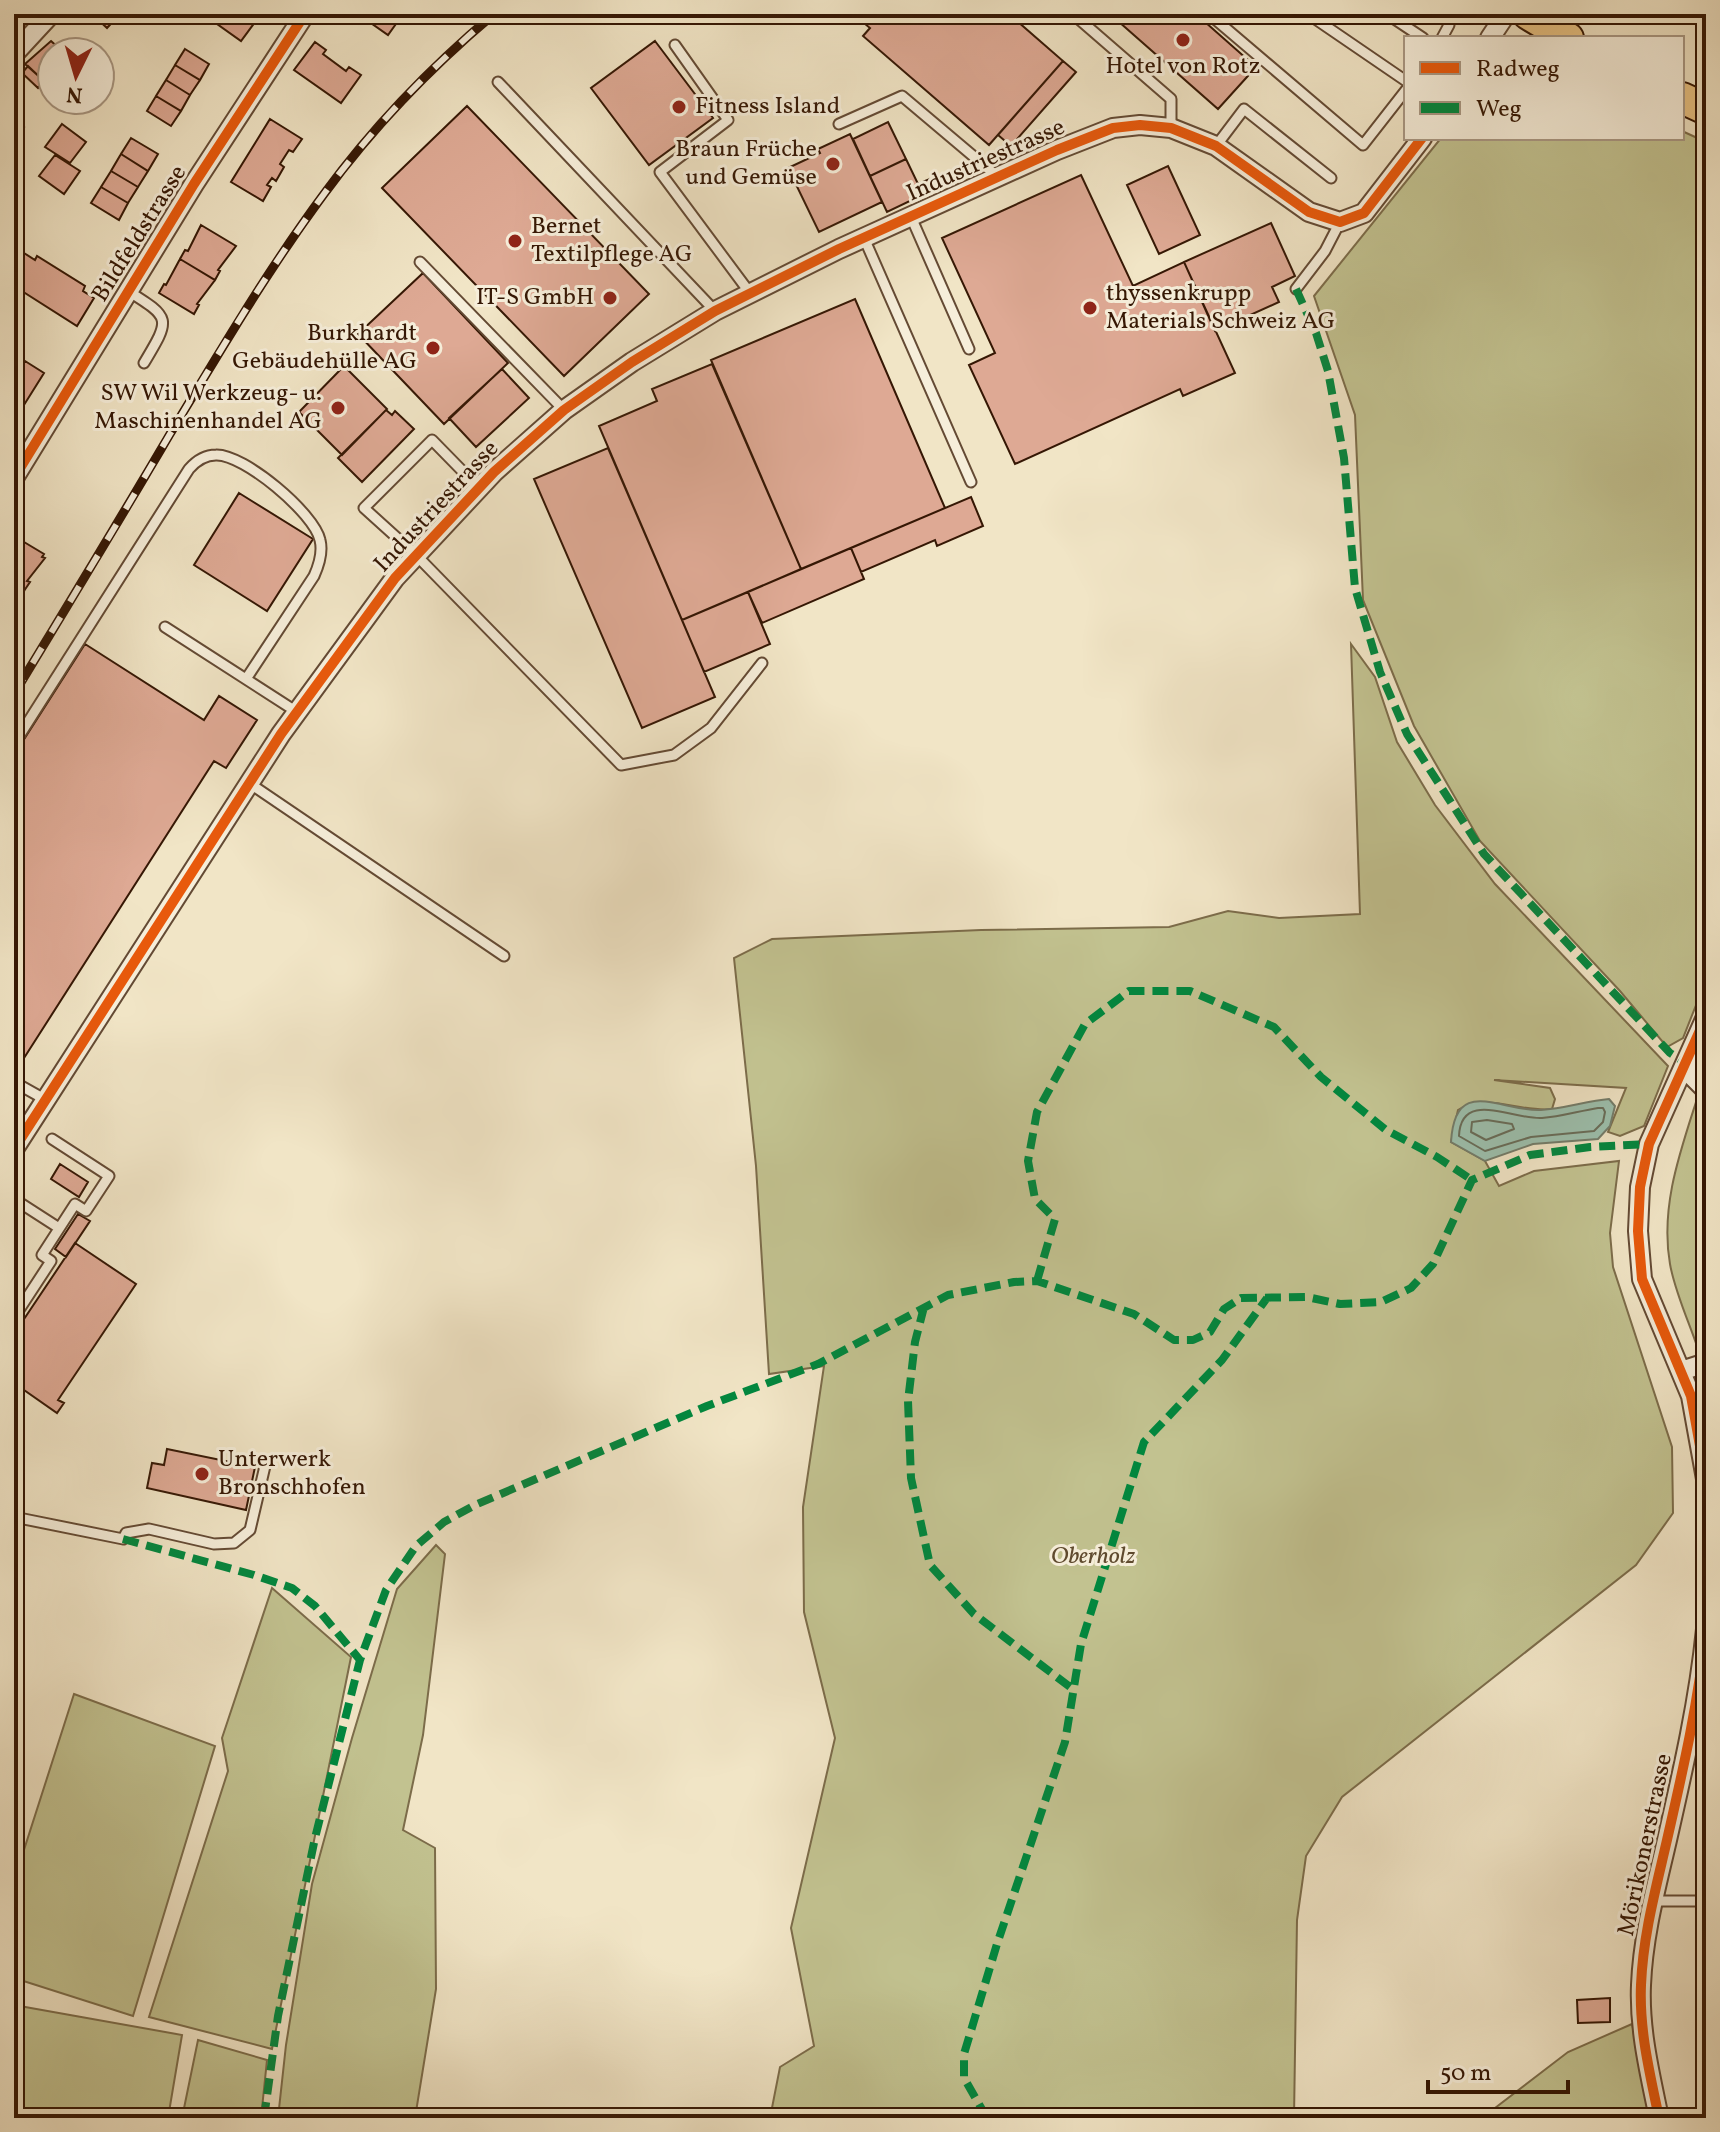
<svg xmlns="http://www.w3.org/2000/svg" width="1720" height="2132" font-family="Vollkorn,serif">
<rect width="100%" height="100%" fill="#f1e5c6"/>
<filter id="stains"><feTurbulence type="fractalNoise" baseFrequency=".0025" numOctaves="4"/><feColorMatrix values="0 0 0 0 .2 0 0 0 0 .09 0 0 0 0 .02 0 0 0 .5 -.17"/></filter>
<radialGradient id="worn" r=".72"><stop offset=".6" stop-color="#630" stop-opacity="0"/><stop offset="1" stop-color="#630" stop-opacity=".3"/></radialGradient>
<path fill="#c2c290" stroke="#7c6c4a" stroke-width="2" d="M14,14H43L14,46Z
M1682,131L1706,142V980L1683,1038L1667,1047L1620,991L1480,841L1414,726L1363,600L1355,415L1314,296L1441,138H1682Z
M1351,644L1375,677L1397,742L1435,805L1495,884L1668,1066L1644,1126L1620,1136L1608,1132L1626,1088L1494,1080L1550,1088L1555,1099L1552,1109C1520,1113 1487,1092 1458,1110L1451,1142L1485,1161L1499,1186L1534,1171L1619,1161L1610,1233L1613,1267L1672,1447L1673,1513L1636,1565L1342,1797L1306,1856L1297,1920L1294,2118H770L780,2067L814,2046L791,1928L835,1738L804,1612L803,1507L824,1366L769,1374L756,1166L734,958L772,939L981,930L1169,927L1228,911L1279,918L1360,914Z
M1697,1099L1703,1107L1702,1118L1706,1126V1351L1699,1352C1690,1324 1675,1293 1670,1264C1660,1207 1680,1152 1697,1099Z
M436,1545L445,1554L423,1735L403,1830L435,1848L436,1989L415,2118H278L286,2045L312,1884L352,1738L397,1589Z
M272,1588L351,1657L272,2049L149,2017L228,1771L222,1738Z
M74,1694L215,1746L133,2016L14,1978V1881Z
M14,2005L182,2035L168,2118H14Z
M1632,2024L1652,2118H1482L1568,2052Z
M198,2040L267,2060L261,2118H182Z"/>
<path fill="#9cc0ae" stroke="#737c6a" stroke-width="2" d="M1609,1099L1615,1106L1610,1126L1598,1139L1533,1144L1485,1161L1451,1142C1455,1074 1500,1112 1541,1110C1564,1109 1586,1101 1609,1099Z"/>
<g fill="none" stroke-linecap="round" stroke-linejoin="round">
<path stroke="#686c59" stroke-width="2" d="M1598,1108H1603L1605,1112L1603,1122L1594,1131L1531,1137L1485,1151L1459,1136C1461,1089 1513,1120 1542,1118C1560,1117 1579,1111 1598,1108Z
M1487,1120L1512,1124L1514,1129L1486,1140L1471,1132L1472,1122Z"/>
</g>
<path fill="#dea994" stroke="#351704" stroke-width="2" d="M92,14H120L107,28Z
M203,14H261L241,41Z
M358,14H403L388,35Z
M853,14H1009L1063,61L989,145L863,36L870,28Z
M1110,14H1196L1256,67L1218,109Z
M51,41L62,51L52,52V88L25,64Z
M655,41L713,118L649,165L591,88Z
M315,42L326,50L323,54L346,71L349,67L361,75L341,103L294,70Z
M185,49L209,64L200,80L175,65Z
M1063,61L1076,72L1011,146L998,135Z
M175,65L200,80L190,95L166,80Z
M28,66L44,81L38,88L22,73Z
M166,80L190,95L181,111L156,96Z
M156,96L181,111L171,126L147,111Z
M467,106L649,294L564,376L382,188Z
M14,118L24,127L14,138Z
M270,119L302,139L293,152L289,150L280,164L284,167L276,181L272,178L267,185L271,187L263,201L231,182Z
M888,122L906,159L870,176L853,139Z
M62,124L86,142L70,163L45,147Z
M850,134L882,202L819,232L788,168L820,153L818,149Z
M131,138L158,154L148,171L121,154Z
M121,154L148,171L138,187L111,171Z
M55,155L80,171L64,194L39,176Z
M906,159L918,184L932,178L937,188L887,212L870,176Z
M1168,166L1200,235L1159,254L1127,185Z
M111,171L138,187L128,203L101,187Z
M1081,175L1133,286L1184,262L1235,373L1183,396L1180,389L1015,464L969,365L995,353L942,238Z
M101,187L128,203L119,220L91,203Z
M1271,223L1295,276L1272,287L1279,302L1215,331L1184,262Z
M201,225L236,246L218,270L220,271L215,280L180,259L185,250L188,251Z
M24,253L35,260L37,256L85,286L83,291L94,298L77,326L14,286V269Z
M180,259L215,280L197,304L199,305L194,314L159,293L164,284L166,285Z
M423,273L508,363L444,424L358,334Z
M855,299L945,508L801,569L711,360Z
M14,360L22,365L25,361L44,373L24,405L14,399Z
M712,364L801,569L682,620L599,426L657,401L652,389Z
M344,366L387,409L342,455L299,412Z
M502,369L529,398L476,447L449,418Z
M386,410L392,415L395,411L414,429L362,482L338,458Z
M608,448L715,697L642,728L534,479Z
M239,493L313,539L267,611L194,565Z
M971,497L983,526L937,546L935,540L861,572L851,548Z
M14,536L44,554L42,557L45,558L27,581L30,582L24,591L14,585Z
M851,548L864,579L762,623L748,592Z
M14,585L24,591L14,603Z
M748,592L770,644L704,672L682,620Z
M85,644L204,720L219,696L257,720L226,768L214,761L17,1069L14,1066V755Z
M60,1164L88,1182L79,1197L51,1179Z
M78,1214L90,1221L66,1257L55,1249Z
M75,1243L136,1284L58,1400L64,1403L57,1413L14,1383V1334Z
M167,1449L255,1467L246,1510L147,1488L152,1463L164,1465Z
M1610,1998V2022L1578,2023L1577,2000Z"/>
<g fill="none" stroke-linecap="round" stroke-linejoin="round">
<g stroke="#644a34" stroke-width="13">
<path id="lane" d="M1073,14L1171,99V128
M1209,14L1363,145L1406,90
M1308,14L1406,81
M1387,14L1423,38
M1442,38L1449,25V14
M675,45L728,120L660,172L750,293
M498,82L715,311
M839,124L902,96L998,177
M1216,146L1244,109L1331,178
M911,217L969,349
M864,238L971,482
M420,262L564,410
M1296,289L1325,251L1340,222
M128,291C171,318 171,318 144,363
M479,488L432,440L364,508L416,555L621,765L674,755L711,728L762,663
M165,627L297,712
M14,744L189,469C196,461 205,455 216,455C244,454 314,513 320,540C323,552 319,565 314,576L246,679
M249,783L504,956
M14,1082L46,1100
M14,1199L59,1228
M14,1311L17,1313L51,1261L42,1255L75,1204L86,1211L109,1176L52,1139
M14,1517L123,1539L126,1533L149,1529L214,1544L234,1543L250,1530L265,1466
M1652,1901H1706"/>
</g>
<g stroke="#644a34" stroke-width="22">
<path id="street" d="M1490,38L1506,14
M14,54L51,14
M14,478L194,184L305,14
M1706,1017L1649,1144L1640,1187L1638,1231L1642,1279L1691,1396L1706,1479
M1687,1064L1691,1075L1706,1090
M14,1149L281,734L395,578L494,472L564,410L632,362L715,311L839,249L1057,150L1113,128L1140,125L1171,128L1216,146L1309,212L1340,222L1364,213L1422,138
M1681,1371L1706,1363
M1659,2118C1650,2074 1639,2030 1641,1985C1643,1935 1656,1888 1667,1840C1683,1770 1699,1700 1706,1629"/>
</g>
<g stroke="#351704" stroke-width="34">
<path id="primary" d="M1528,14L1568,38
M1682,98L1706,109"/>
</g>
<use href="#lane" stroke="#f6eeda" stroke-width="9"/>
<use href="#street" stroke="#f6eeda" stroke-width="18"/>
<use href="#primary" stroke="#e8c283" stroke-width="30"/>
<g stroke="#351704" stroke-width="9">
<path id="rail" d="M14,694C66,608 119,521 170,434C219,353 267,271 324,194C373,127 431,67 494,14"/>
</g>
<use href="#rail" stroke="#f6eeda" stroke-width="6" stroke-dasharray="18" stroke-linecap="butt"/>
<path stroke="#00873e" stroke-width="8" stroke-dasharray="16 8" stroke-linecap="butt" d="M1296,289L1316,333L1328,371L1344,458L1355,588L1380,672L1407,734L1484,854L1670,1053L1687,1064
M1037,1281L1055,1219L1035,1199L1028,1161L1037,1112L1085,1024L1129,991H1190L1274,1027L1321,1077L1386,1130L1437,1157L1472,1180
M924,1307L915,1342L908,1401L911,1478L930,1565L974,1614L1074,1690
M123,1539L254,1575L292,1588L315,1606L360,1660
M264,2118L278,2016L315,1838L360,1660L386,1590L416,1546L444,1522L475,1505L707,1406L818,1364L948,1295L1014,1282L1037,1281L1134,1314L1174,1340H1193L1210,1332L1224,1309L1241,1298L1307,1297L1340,1304L1381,1302L1411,1288L1433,1264L1472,1180L1530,1155L1590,1147L1649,1144
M987,2118L964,2078V2054L997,1944L1065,1742L1081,1644L1144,1442L1222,1360L1267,1298"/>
<g stroke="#f6eeda" stroke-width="15">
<path id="cycleway" d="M14,478L194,184L305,14
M1706,1017L1649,1144L1640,1187L1638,1231L1642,1279L1691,1396L1706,1479
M14,1149L281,734L395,578L494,472L564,410L632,362L715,311L839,249L1057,150L1113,128L1140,125L1171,128L1216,146L1309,212L1340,222L1364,213L1422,138
M1659,2118C1650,2074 1639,2030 1641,1985C1643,1935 1656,1888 1667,1840C1683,1770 1699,1700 1706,1629"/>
</g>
<use href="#cycleway" stroke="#e8590c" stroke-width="10"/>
</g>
<g fill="#8f2418" stroke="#f6eeda" stroke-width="3">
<circle cx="1183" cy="40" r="8"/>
<circle cx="679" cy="107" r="8"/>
<circle cx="833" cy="164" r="8"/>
<circle cx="515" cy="241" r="8"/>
<circle cx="610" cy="298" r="8"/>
<circle cx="1090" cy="308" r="8"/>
<circle cx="433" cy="348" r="8"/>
<circle cx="338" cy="408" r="8"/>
<circle cx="202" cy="1474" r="8"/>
</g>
<g text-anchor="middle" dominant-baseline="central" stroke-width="6" stroke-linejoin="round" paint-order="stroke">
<g font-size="24" fill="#351704" stroke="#f6eeda" text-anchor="start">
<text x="1183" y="67" text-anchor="middle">Hotel von Rotz</text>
<text x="695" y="107">Fitness Island</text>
<text x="817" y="150" text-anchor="end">Braun Früche<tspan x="817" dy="28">und Gemüse</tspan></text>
<text x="531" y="227">Bernet<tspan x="531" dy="28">Textilpflege AG</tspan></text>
<text x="1106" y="294">thyssenkrupp<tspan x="1106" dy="28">Materials Schweiz AG</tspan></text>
<text x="594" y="298" text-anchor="end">IT-S GmbH</text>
<text x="417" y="334" text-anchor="end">Burkhardt<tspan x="417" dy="28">Gebäudehülle AG</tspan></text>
<text x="322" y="394" text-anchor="end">SW Wil Werkzeug- u.<tspan x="322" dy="28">Maschinenhandel AG</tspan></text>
<text x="218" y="1460">Unterwerk<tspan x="218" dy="28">Bronschhofen</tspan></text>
</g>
<g font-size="24" fill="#351704" stroke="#f6eeda">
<text transform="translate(986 161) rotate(-24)">Industriestrasse</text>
<text transform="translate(140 234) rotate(-58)">Bildfeldstrasse</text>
<text transform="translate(437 507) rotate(-47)">Industriestrasse</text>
<text transform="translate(1646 1845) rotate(-78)">Mörikonerstrasse</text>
</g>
<g font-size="24" font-style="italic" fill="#5f4a2e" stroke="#f6eeda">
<text x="1093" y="1557">Oberholz</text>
</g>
</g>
<rect width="1720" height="2132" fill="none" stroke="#f1e5c6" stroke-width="48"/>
<rect x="16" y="16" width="1688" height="2100" fill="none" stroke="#351704" stroke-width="4"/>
<rect x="24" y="24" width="1672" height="2084" fill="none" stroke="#351704" stroke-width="2"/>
<rect x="1404" y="36" width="280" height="104" fill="#f6eeda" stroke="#a99884" stroke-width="2"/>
<rect x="1420" y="62" width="40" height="12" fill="#e8590c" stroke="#a99884" stroke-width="2"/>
<text x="1476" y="76" font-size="24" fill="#351704">Radweg</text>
<rect x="1420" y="102" width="40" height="12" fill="#00873e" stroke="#a99884" stroke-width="2"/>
<text x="1476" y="116" font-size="24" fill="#351704">Weg</text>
<g transform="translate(76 76) rotate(185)"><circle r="38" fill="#f6eeda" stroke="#a99884" stroke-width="2"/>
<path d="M0-6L14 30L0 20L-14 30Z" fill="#8f2418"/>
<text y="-12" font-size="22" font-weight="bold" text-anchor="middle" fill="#351704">N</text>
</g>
<path d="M1428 2080v12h140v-12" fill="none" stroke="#351704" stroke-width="4"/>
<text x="1440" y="2080" font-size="24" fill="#351704" stroke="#f6eeda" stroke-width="6" paint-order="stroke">50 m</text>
<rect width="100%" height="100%" filter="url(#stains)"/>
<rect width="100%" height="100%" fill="url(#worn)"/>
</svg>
